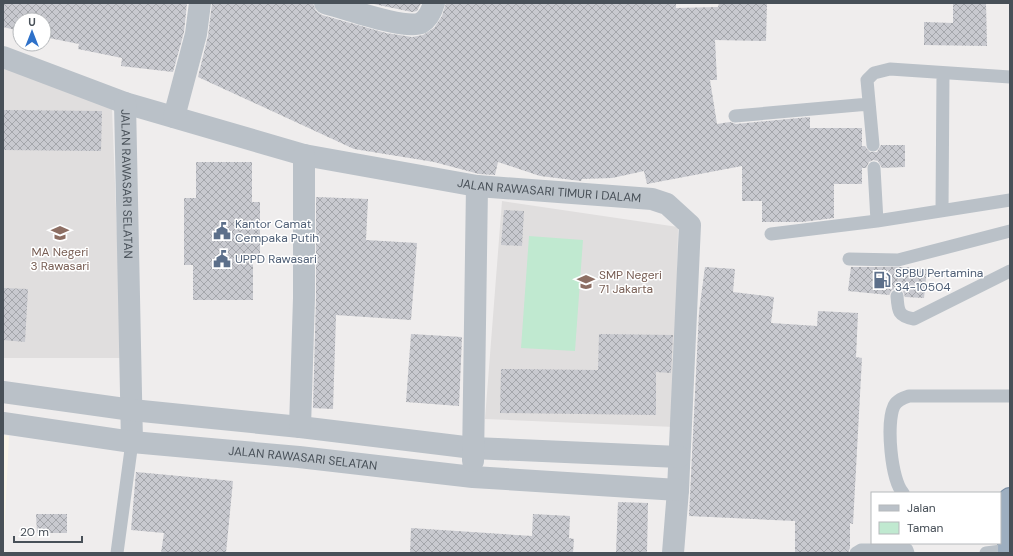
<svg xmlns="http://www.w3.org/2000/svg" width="1013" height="556" font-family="'DM Sans',sans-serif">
<defs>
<pattern id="building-cross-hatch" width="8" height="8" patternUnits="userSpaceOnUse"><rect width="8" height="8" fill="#c8c9cf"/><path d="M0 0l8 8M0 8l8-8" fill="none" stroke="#a4a6ab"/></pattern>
</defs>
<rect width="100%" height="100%" fill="#efeded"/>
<path fill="#f9f4e7" d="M3,435L9,436L4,539H3Z"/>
<path fill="#e0dede" d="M3,65L112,109L122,358H3Z
M502,201L678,227L675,427L485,419Z"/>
<path fill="#c0e9d0" d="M529,236L583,240L575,351L521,348Z"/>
<path fill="url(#building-cross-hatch)" d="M3,3H187L184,32L173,72L121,66L122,58L78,49L79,44L44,37V20H20V31L3,27Z
M212,3H313L316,11L322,15L386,33L412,37L423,35L434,28L442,16L446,3H676V8L718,7L719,3H767L766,41L715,40L717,80H710L717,124L730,122L736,124L810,117V128H862V146H865L870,152H877L881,145H905V167L882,168L878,161L873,160L869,162L866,168H862V184H834V218L802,222H762V201H742V166L647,184L644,171L612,178L582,179L581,181L540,176L498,162L495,175L479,174L434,162L354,149L198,77L208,36Z
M369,3H421L417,11L412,12Z
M953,3H986L987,46L924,45V22L953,23Z
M3,110L102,111L101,151L3,150Z
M196,162H252V202H260V261H253V300H193V265H184V198H196Z
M316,197L368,199L366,240L417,243L411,320L336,315L333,409L313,408L316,298Z
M504,210L524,211L522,246L501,245Z
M705,267L735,269L733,292L774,297L771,323L817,326L818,311L858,313L856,357L862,358L853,524L850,523V548L848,553H795V521L689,516L699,312Z
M851,267H903L927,269L924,298L905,297L903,291L897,288L892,290L889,295L848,291Z
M3,288L28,289L25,342L3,340Z
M411,334L462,337L459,406L406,402Z
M599,334L673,335L671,373L656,372V415L500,413L501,369L598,370Z
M136,472L233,481L226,553H161L164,533L131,530Z
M618,502L648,503L647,553H616Z
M36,514H67V533H37Z
M533,514L570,516L569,538L574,539L573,553H410L411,528L532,536Z"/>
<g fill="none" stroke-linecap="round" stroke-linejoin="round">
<g stroke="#758ba2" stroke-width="24">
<path id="trunk" d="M1009,553L1010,499"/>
</g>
<path stroke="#bac1c8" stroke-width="13" d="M735,116L869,104
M873,145L867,80L874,73L890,69L1010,77
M874,168L877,221
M942,210L943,74
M771,234L877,221L1010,200
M849,259L898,260L1010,231
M897,296C898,311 898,316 914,319L1010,271
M903,493C891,480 886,423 894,406C897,400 903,398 909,396H1010
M117,553L132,442
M856,553L861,550H907L908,553
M986,553L1009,550"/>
<g stroke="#bac1c8" stroke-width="22">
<path d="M325,3C344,8 405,30 421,23C428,19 432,10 434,3"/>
<path id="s1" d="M3,57L125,103L304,155L477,186L652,199L667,204L690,225L678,490L673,553"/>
<path id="s2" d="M125,103L132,442"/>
<path d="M174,117L196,34L200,3"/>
<path d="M3,392L132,410L300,427L473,448L679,457"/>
<path id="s3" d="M3,423L132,442L299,457L473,477L678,490"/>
<path d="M300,427L304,298V155"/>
<path d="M473,461L477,186"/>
</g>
<use href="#trunk" stroke="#9daec0" stroke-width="22"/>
</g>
<defs>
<g id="civic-bare" transform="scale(1.38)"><path d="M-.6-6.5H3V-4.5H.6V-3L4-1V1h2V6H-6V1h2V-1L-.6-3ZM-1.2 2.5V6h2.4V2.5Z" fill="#5c6f8a" stroke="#fff" stroke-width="2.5" paint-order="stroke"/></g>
<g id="school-bare" transform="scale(1.38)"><path d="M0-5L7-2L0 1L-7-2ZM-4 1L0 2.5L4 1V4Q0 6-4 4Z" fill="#8d6e63" stroke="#fff" stroke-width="2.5" paint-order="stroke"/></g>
<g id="fuel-bare" transform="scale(1.38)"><path d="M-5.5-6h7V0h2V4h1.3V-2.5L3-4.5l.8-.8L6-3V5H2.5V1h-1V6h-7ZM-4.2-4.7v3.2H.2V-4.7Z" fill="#5c6f8a" stroke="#fff" stroke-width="2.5" paint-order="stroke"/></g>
</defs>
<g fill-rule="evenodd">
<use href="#civic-bare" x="222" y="231"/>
<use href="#school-bare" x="60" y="233"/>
<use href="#civic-bare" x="222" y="259"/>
<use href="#fuel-bare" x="882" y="280"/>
<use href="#school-bare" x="586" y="282"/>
</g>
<g text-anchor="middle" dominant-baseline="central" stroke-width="3" stroke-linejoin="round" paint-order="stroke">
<g font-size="12" fill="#485058" stroke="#fff">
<text stroke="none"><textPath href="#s2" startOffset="81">JALAN RAWASARI SELATAN</textPath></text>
<text stroke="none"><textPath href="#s1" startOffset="565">JALAN RAWASARI TIMUR I DALAM</textPath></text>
<text stroke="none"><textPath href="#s3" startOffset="302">JALAN RAWASARI SELATAN</textPath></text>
</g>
<g font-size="12" fill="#4e5e75" stroke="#fff" text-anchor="start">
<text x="235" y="224">Kantor Camat<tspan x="235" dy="14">Cempaka Putih</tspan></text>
<text x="235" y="259">UPPD Rawasari</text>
<text x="895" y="273">SPBU Pertamina<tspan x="895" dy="14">34-10504</tspan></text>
</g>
<g font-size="12" fill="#785e54" stroke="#fff">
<text x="60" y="252">MA Negeri<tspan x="60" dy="14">3 Rawasari</tspan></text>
<text x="599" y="275" text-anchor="start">SMP Negeri<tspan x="599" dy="14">71 Jakarta</tspan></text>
</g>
</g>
<rect width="1013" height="556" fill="none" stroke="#485058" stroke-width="8"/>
<rect x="871" y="492" width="130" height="52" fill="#ffffff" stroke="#b6b9bc"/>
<rect x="879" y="505" width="20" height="6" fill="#bac1c8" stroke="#b6b9bc"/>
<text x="907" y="512" font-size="12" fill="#485058">Jalan</text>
<rect x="879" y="522" width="20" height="12" fill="#c0e9d0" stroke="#b6b9bc"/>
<text x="907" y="532" font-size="12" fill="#485058">Taman</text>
<g transform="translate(32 32)"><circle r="19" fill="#ffffff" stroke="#b6b9bc"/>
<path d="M0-3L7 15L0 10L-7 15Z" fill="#2e71c9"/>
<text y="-6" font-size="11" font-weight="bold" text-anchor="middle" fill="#485058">U</text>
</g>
<path d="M14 536v6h68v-6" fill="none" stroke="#485058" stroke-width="2"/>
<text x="20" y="536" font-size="12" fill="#485058" stroke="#ffffff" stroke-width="3" paint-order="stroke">20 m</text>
</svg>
